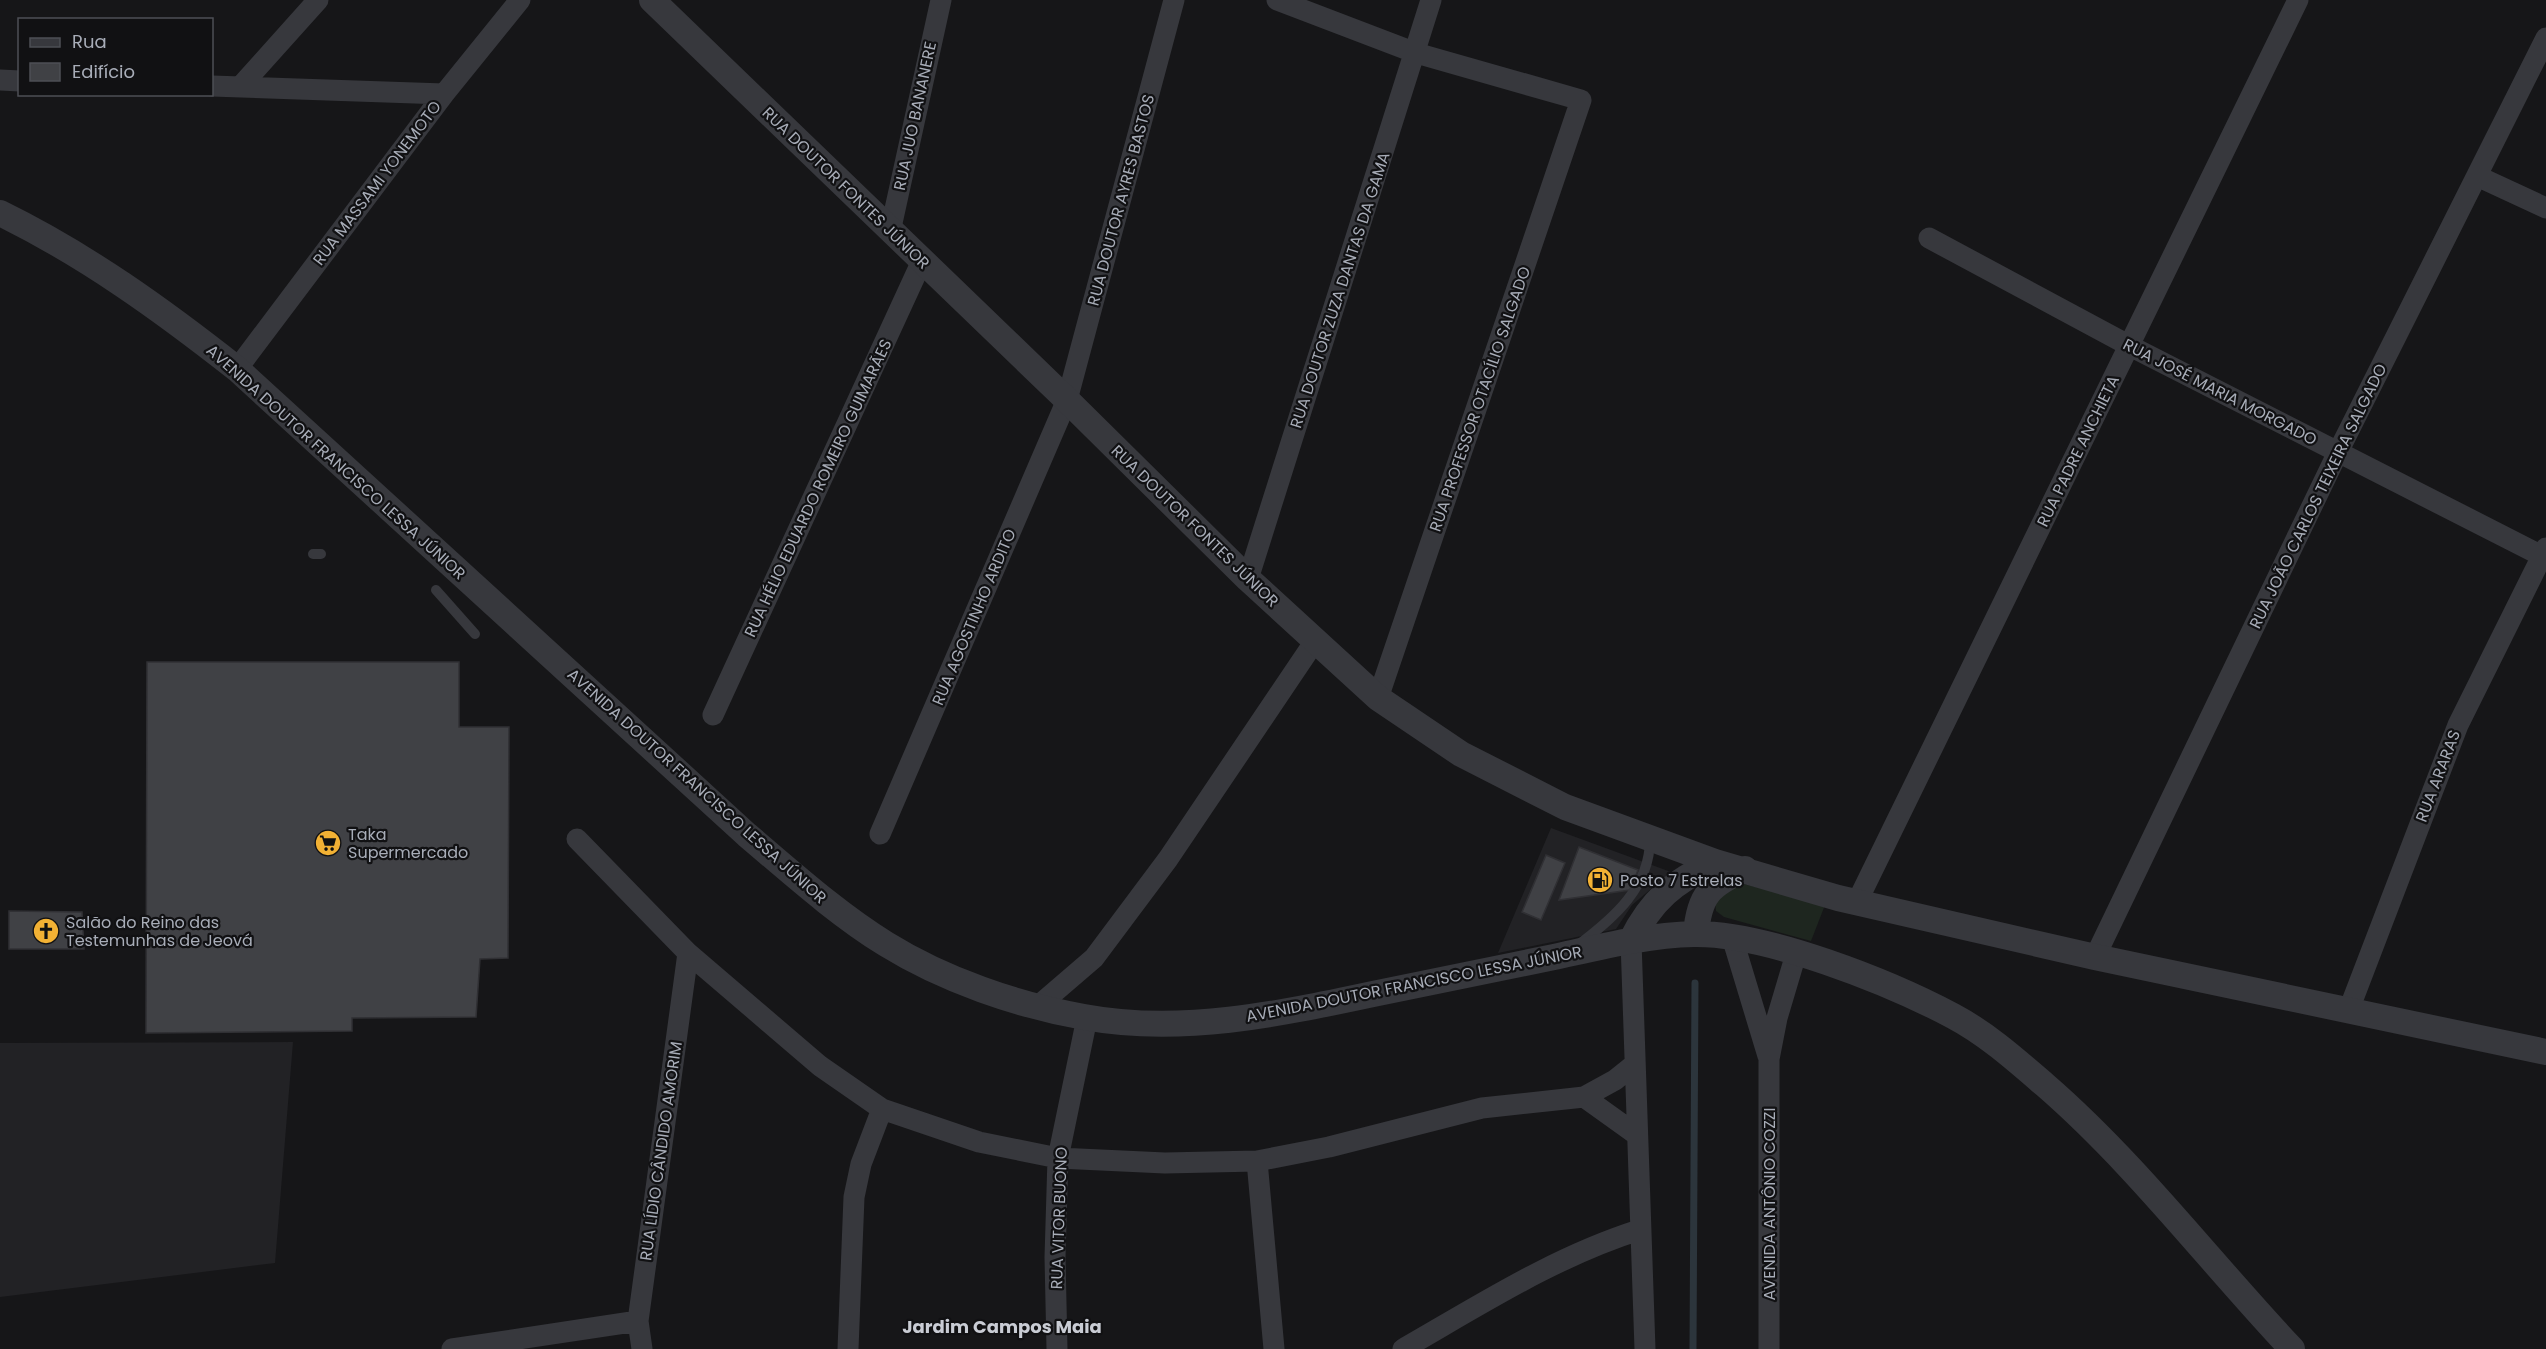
<svg xmlns="http://www.w3.org/2000/svg" width="2546" height="1349" font-family="Poppins,sans-serif">
<rect width="100%" height="100%" fill="#161618"/>
<path fill="#222225" d="M1551,828L1671,872L1632,905L1616,929L1498,953Z
M293,1042L275,1263L0,1297V1043Z"/>
<path fill="#1e261f" d="M1740,883L1825,905L1811,941L1724,917L1716,911L1715,901Z"/>
<g fill="none" stroke-linecap="round" stroke-linejoin="round">
<path stroke="#2c353c" stroke-width="7" d="M1693,1349L1695,983"/>
</g>
<path fill="#404145" stroke="#303034" stroke-width="1.5" d="M147,662H459V727H509L508,958L480,959L476,1017L352,1018V1031L146,1033Z
M1579,847L1638,870L1630,890L1559,900Z
M1546,855L1565,863L1541,920L1522,912Z
M9,911L82,912L84,949H9Z"/>
<g fill="none" stroke-linecap="round" stroke-linejoin="round">
<path stroke="#37383d" stroke-width="10" d="M313,554H321
M436,590L475,634
M1578,945C1614,918 1650,887 1650,839"/>
<path stroke="#37383d" stroke-width="21" d="M1277,0L1416,53L1581,100L1378,698
M0,80L20,81
M212,86L444,94
M240,87L318,0
M2477,176L2546,208
M890,232L941,0
M1929,238L2130,346L2546,558
M237,369L444,94L520,0
M1248,579L1431,0
M713,715L922,261
M880,834L1067,400L1174,0
M577,839L688,953L820,1066L882,1109L979,1142L1058,1158L1165,1163L1257,1161L1329,1147L1482,1108L1584,1097L1615,1080L1635,1064
M1857,902L2298,0
M1732,937L1768,1056
M1631,941L1645,1349
M2095,957L2338,452L2546,38
M1037,1007L1094,958L1168,859L1315,641
M2348,1012L2458,725L2546,548
M1584,1097L1637,1135
M1257,1161L1274,1349
M452,1349L638,1321
M642,1349L638,1321L688,953
M848,1349L854,1197L861,1164L882,1109
M1057,1349L1055,1257L1058,1158L1087,1018
M1403,1349C1480,1305 1554,1257 1639,1230
M1769,1349V1059L1777,1018L1796,954"/>
<path stroke="#37383d" stroke-width="26" d="M652,0L1067,400L1248,579L1378,698L1461,754L1565,807L1715,862L1838,898L2095,957L2546,1052
M0,213C86,255 162,310 237,369L747,835C792,873 836,913 886,944C944,980 1017,1005 1084,1017C1180,1035 1279,1014 1373,994C1433,982 1494,969 1554,957C1600,947 1647,935 1694,934C1766,933 1889,982 1953,1016C1987,1034 2016,1060 2045,1085C2136,1164 2209,1261 2292,1349
M1696,934C1699,895 1710,885 1745,869
M1631,941C1652,899 1674,882 1715,862"/>
</g>
<defs>
<g id="supermarket-disc" transform="scale(1.35)"><circle r="9.5" fill="#f2b134" stroke="#111113"/><path d="M-6-5.5h2.5l.6 2H6L4.5 2H-2.5L-4.4-4H-6ZM-1.5 3.2a1.3 1.3 0 1 0 .1 0ZM3 3.2a1.3 1.3 0 1 0 .1 0Z" fill="#111"/></g>
<g id="fuel-disc" transform="scale(1.35)"><circle r="9.5" fill="#f2b134" stroke="#111113"/><path d="M-5.5-6h7V0h2V4h1.3V-2.5L3-4.5l.8-.8L6-3V5H2.5V1h-1V6h-7ZM-4.2-4.7v3.2H.2V-4.7Z" fill="#111"/></g>
<g id="church-disc" transform="scale(1.35)"><circle r="9.5" fill="#f2b134" stroke="#111113"/><path d="M-1.2-6h2.4v3.5h3.3v2.4h-3.3V6h-2.4V-.1h-3.3v-2.4h3.3Z" fill="#111"/></g>
</defs>
<g fill-rule="evenodd">
<use href="#supermarket-disc" x="328" y="843"/>
<use href="#fuel-disc" x="1600" y="880"/>
<use href="#church-disc" x="46" y="931"/>
</g>
<g text-anchor="middle" dominant-baseline="central" stroke-width="4.5" stroke-linejoin="round" paint-order="stroke">
<g font-size="16" fill="#a8adb8" stroke="#111113">
<text transform="translate(915 116) rotate(-78)">RUA JUO BANANERE</text>
<text transform="translate(377 183) rotate(-53)">RUA MASSAMI YONEMOTO</text>
<text transform="translate(846 188) rotate(44)">RUA DOUTOR FONTES JÚNIOR</text>
<text transform="translate(1121 200) rotate(-75)">RUA DOUTOR AYRES BASTOS</text>
<text transform="translate(1340 290) rotate(-72)">RUA DOUTOR ZUZA DANTAS DA GAMA</text>
<text transform="translate(2220 392) rotate(27)">RUA JOSÉ MARIA MORGADO</text>
<text transform="translate(1480 399) rotate(-71)">RUA PROFESSOR OTACÍLIO SALGADO</text>
<text transform="translate(2078 451) rotate(-64)">RUA PADRE ANCHIETA</text>
<text transform="translate(336 462) rotate(42)">AVENIDA DOUTOR FRANCISCO LESSA JÚNIOR</text>
<text transform="translate(818 488) rotate(-65)">RUA HÉLIO EDUARDO ROMEIRO GUIMARÃES</text>
<text transform="translate(2318 496) rotate(-64)">RUA JOÃO CARLOS TEIXEIRA SALGADO</text>
<text transform="translate(1195 526) rotate(44)">RUA DOUTOR FONTES JÚNIOR</text>
<text transform="translate(974 617) rotate(-67)">RUA AGOSTINHO ARDITO</text>
<text transform="translate(2438 776) rotate(-69)">RUA ARARAS</text>
<text transform="translate(697 786) rotate(42)">AVENIDA DOUTOR FRANCISCO LESSA JÚNIOR</text>
<text transform="translate(1414 984) rotate(-11)">AVENIDA DOUTOR FRANCISCO LESSA JÚNIOR</text>
<text transform="translate(661 1151) rotate(-82)">RUA LÍDIO CÂNDIDO AMORIM</text>
<text transform="translate(1769 1204) rotate(-90)">AVENIDA ANTÔNIO COZZI</text>
<text transform="translate(1059 1218) rotate(-88)">RUA VITOR BUONO</text>
</g>
<g font-size="16" fill="#a8adb8" stroke="#111113" text-anchor="start">
<text x="348" y="834">Taka<tspan x="348" dy="18">Supermercado</tspan></text>
<text x="1620" y="880">Posto 7 Estrelas</text>
<text x="66" y="922">Salão do Reino das<tspan x="66" dy="18">Testemunhas de Jeová</tspan></text>
</g>
<g font-size="18" font-weight="bold" fill="#c9ccd4" stroke="#111113">
<text x="1002" y="1326">Jardim Campos Maia</text>
</g>
</g>
<rect x="18" y="18" width="195" height="78" fill="#111113" stroke="#4d4f55" stroke-width="1.5"/>
<rect x="30" y="38" width="30" height="9" fill="#37383d" stroke="#4d4f55" stroke-width="1.5"/>
<text x="72" y="48" font-size="18" fill="#a8adb8">Rua</text>
<rect x="30" y="63" width="30" height="18" fill="#404145" stroke="#4d4f55" stroke-width="1.5"/>
<text x="72" y="78" font-size="18" fill="#a8adb8">Edifício</text>
</svg>
